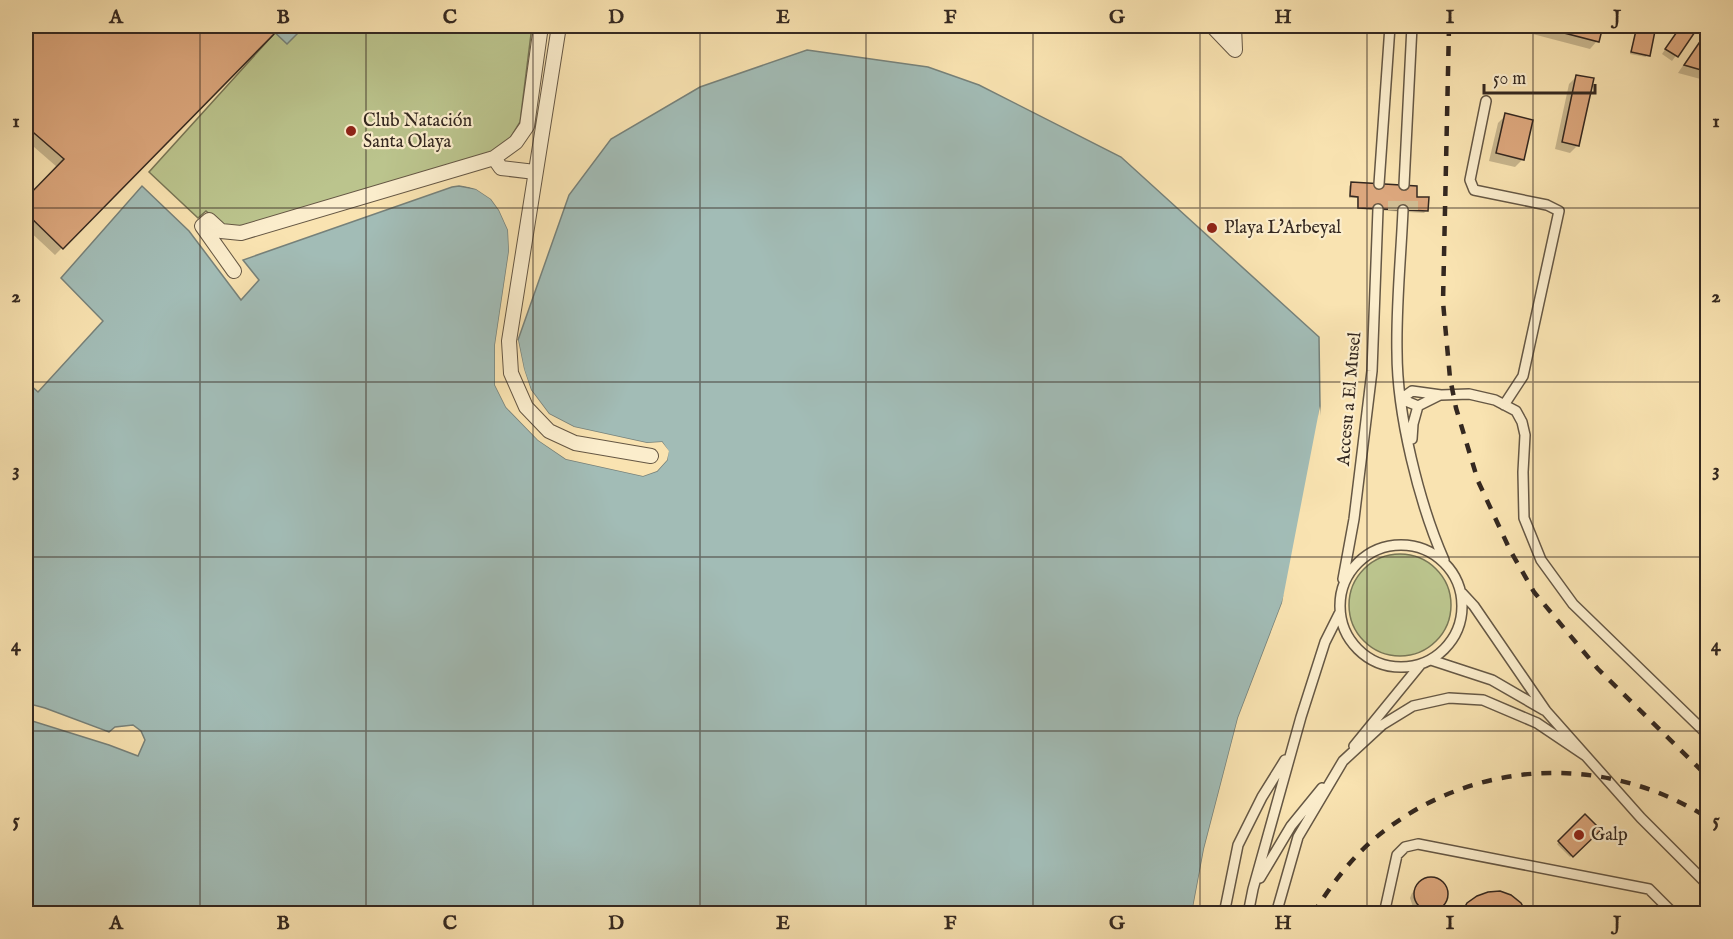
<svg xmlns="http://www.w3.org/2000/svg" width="1733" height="939" font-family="'IM FELL English',serif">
<rect width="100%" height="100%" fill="#f9e3b1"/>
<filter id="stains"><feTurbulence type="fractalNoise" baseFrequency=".00333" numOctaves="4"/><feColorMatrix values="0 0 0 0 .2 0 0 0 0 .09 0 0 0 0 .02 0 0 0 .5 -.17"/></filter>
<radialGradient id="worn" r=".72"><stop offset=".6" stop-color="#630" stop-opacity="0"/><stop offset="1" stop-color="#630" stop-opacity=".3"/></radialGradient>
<path fill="#bbc48d" stroke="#787656" stroke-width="1.5" d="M265,26H532L520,122L509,140L493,152L242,229L221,224L206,211L198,218L149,172L273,35Z
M1349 605a51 51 0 1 1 102 0a51 51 0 1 1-102 0Z"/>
<path fill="#a2bcb6" stroke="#76817a" stroke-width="1.5" d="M268,26H305L287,44Z
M807,50L928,67L979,85L1121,157L1319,337L1320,406L1312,513L1282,603L1238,718L1204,849L1192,913L26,914V719L109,745L138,756L145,740L141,731L133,725L115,727L109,732L45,708L26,703V381L38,392L103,321L61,278L142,186L189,231L241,300L259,280L243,260L452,187L459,186L476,189L491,199L499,210L508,230L509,251L495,345V385L506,407L538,440L566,459L643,476L657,471L667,460L668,451L662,442L647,443L574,427L549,414L531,390L524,370L518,340L569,195L611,139L700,87Z"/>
<path fill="#f9e3b1" d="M455,183L477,186L493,197L501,209L511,229L512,251L498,345V385L508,405L539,438L567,457L642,473L655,468L664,459L665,452L660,445L647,446L573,430L547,416L528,391L521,370L515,341L518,340L524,369L531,390L549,414L574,427L647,443L662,442L669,451L667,460L657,471L643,476L566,459L538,440L506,407L495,385V345L509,251L508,230L499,210L491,199L476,189Z
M1320,406L1321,438L1315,514L1285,604L1241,719L1207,849L1195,914L1192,913L1204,849L1238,718L1282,603Z"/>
<path fill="#0003" d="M26,26H263L272,34L55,255L26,228V200L57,167L26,140Z
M1502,26H1602L1597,41L1590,49Z
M1637,26H1655L1646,57L1630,54Z
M1681,26H1698L1672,61L1662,54Z
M1708,28V81L1678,73Z
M1577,76L1578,145L1570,153L1555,149L1569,84Z
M1506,115L1523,159L1515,167L1489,161L1498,123Z
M1351,184L1415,198L1426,211L1424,213L1357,209V198H1349V186Z
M1585,816L1598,830L1570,857L1557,844Z
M1427,879L1438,880L1443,883L1447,893L1443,904L1438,909L1429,914H1423L1414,910L1410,898L1412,893Z"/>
<path fill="#dca77d" stroke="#342820" stroke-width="1.5" d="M26,26H265L274,34L63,249L26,213V198L64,159L34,133L26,142Z
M1537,26H1603L1599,42Z
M1637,26H1656L1650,56L1631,52Z
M1681,26H1699L1678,57L1665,49Z
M1708,30V72L1684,65Z
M1576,75L1594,78L1579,146L1562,142Z
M1505,113L1533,120L1524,160L1496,153Z
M1351,182L1417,186V197H1429L1428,211L1358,208V197L1350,196Z
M1585,814L1601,830L1573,857L1558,841Z
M1414 894a17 17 0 1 1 34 0a17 17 0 1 1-34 0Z
M1500,891L1511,895L1521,903L1527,914H1461L1467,903L1477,896L1488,892Z"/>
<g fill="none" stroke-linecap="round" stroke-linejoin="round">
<path stroke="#d2be94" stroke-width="30" stroke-dasharray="30 15" stroke-linecap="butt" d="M1403,210V201"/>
<g stroke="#655744" stroke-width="12">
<path id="service" d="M1486,101L1470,180L1474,190L1547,205L1559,211L1523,376L1504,405
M1379,184L1390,26
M1404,185L1412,26
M1403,210C1401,257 1396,305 1397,352C1397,414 1419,503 1444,560
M1401,399L1412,391L1441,395L1469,394L1495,400L1516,411L1522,422L1525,435L1523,472L1524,518L1541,560L1573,604L1708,735
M1401,399L1418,406L1440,395
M1412,439L1413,424L1418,406
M1340 606a61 61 0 1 1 122 0a61 61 0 1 1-122 0Z
M1343,579L1354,519L1372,371L1378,209
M1462,593L1474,606L1546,711L1641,818L1708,885
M1431,660L1492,680L1544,710
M1354,746L1421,664
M1260,878L1291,826L1322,788
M1224,914L1238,845L1262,797L1285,760
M1248,914L1253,889L1301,717L1325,642L1339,614
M1276,914L1298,837L1343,761L1382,725L1413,706L1449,698L1483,700L1537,723L1586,756
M1384,914L1397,855L1405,847L1418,844L1649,889L1674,914"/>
</g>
<g stroke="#655744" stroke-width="16">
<path id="pedestrian" d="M559,26L509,341L511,373L526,407L549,431L575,443L651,456
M1212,26L1235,50L1234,26
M494,158L501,168L535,172
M234,271L202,226L209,220L221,231L241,233L494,158L516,142L527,126L541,26"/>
</g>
<use href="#service" stroke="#fbedcc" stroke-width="9"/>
<use href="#pedestrian" stroke="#fbedcc" stroke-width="14"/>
<path stroke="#342820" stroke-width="4.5" stroke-dasharray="10 10" stroke-linecap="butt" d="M1449,26L1443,302L1450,378L1456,408L1478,481L1510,550L1534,592L1598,669L1708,777
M1313,914C1332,883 1355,853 1384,831C1479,758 1607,754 1708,818"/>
</g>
<path fill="none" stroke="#342820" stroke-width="1.5" stroke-opacity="0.55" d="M200,26V914M366,26V914M533,26V914M700,26V914M866,26V914M1033,26V914M1200,26V914M1367,26V914M1533,26V914M26,208H1708M26,382H1708M26,557H1708M26,731H1708"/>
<g fill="#8f2418" stroke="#fbedcc" stroke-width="2">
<circle cx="351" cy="131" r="6"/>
<circle cx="1212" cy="228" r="6"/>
<circle cx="1579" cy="835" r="6"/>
</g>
<g text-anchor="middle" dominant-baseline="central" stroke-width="4.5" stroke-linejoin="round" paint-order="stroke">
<g font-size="18" fill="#342820" stroke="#fbedcc" text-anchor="start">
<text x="363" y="121">Club Natación<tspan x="363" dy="21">Santa Olaya</tspan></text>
<text x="1224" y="228">Playa L'Arbeyal</text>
<text x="1591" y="835">Galp</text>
</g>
<g font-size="18" fill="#342820" stroke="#fbedcc">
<text transform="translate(1350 399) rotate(-85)">Accesu a El Musel</text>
</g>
</g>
<rect width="1733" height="939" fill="none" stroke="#f9e3b1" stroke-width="66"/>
<path d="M1484 84v9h111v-9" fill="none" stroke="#342820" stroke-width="3"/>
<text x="1493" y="84" font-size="18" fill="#342820" stroke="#fbedcc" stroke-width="4.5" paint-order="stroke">50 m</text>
<rect x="33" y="33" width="1667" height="873" fill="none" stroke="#342820" stroke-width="2"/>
<g font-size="20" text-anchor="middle" font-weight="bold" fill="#342820">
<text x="116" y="23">A</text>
<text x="283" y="23">B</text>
<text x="450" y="23">C</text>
<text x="616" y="23">D</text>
<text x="783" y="23">E</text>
<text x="950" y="23">F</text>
<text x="1117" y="23">G</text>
<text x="1283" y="23">H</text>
<text x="1450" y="23">I</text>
<text x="1617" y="23">J</text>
<text x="16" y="127">1</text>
<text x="1716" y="127">1</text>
<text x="16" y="302">2</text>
<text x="1716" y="302">2</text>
<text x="16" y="476">3</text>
<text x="1716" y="476">3</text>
<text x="16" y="651">4</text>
<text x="1716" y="651">4</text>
<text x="16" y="826">5</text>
<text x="1716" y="826">5</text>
<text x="116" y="929">A</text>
<text x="283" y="929">B</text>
<text x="450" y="929">C</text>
<text x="616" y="929">D</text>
<text x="783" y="929">E</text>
<text x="950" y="929">F</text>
<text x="1117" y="929">G</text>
<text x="1283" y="929">H</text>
<text x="1450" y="929">I</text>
<text x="1617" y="929">J</text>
</g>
<rect width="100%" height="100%" filter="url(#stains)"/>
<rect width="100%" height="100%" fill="url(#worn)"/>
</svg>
